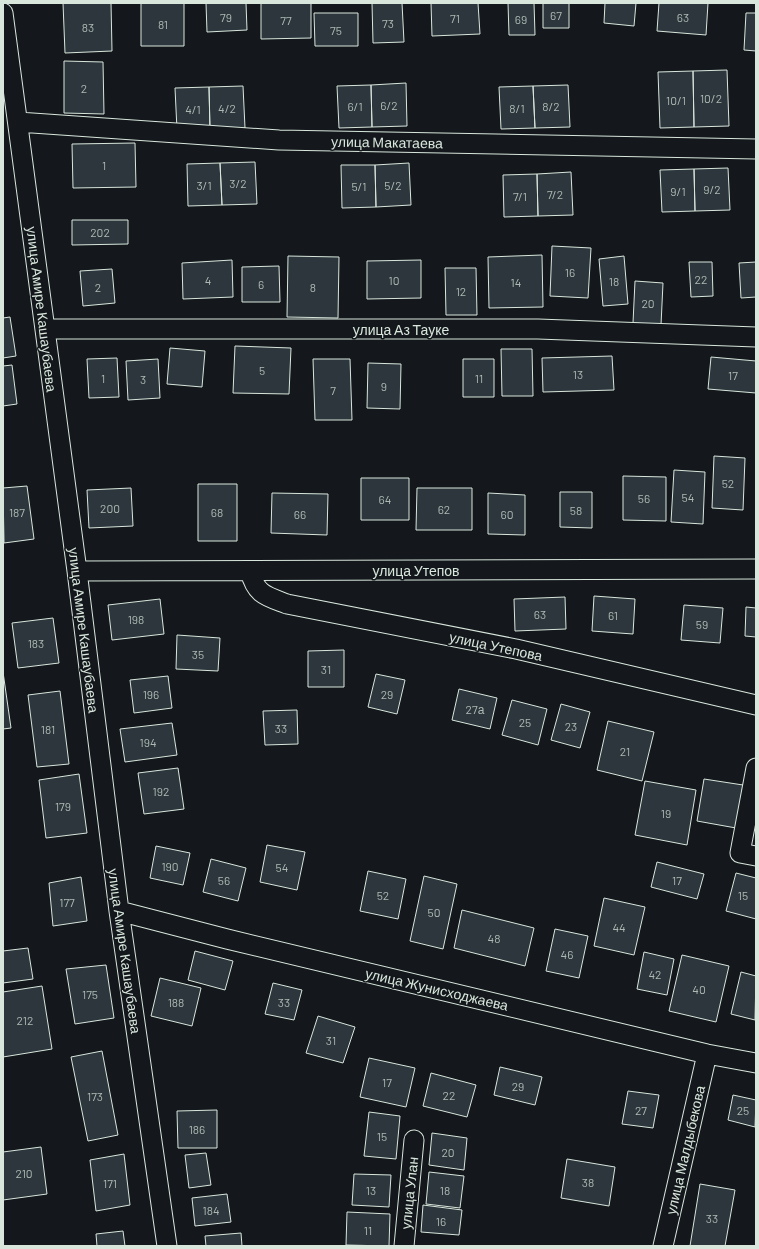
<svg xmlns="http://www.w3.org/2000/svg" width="759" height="1249" font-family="Barlow,sans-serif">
<rect width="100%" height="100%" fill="#14181c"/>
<path fill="#2c363c" stroke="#d8e6dc" d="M63,3H111L112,51L65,53Z
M141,3H184V46H141Z
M206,3H246L247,30L207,32Z
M261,3H311V38L261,39Z
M372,3H402L404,42L373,43Z
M431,3H478L480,34L432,36Z
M508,3H534L535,35H509Z
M543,3H569V28H543Z
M605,3H636L634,26L604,23Z
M659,3H708L706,35L657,31Z
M314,13H358V46H315Z
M746,13H756V51L744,50Z
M64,61L103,62L104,114L64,113Z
M727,70L729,126L694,127L693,71Z
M693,71L694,127L660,128L658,72Z
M406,83L407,126L372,127L371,85Z
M371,85L372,127L339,128L337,86Z
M568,85L570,127L535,128L533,86Z
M243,86L245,128L210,130L209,87Z
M533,86L535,128L501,129L499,87Z
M209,87L210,130H177L175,88Z
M135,143L136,187L73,188L72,144Z
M255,162L257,204L222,205L220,163Z
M220,163L222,205L188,206L187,164Z
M409,163L411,205L376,207L375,165Z
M341,165H375L376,207L342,208Z
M728,168L730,210L695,211L694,169Z
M694,169L695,211L662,212L660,170Z
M571,172L573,215L538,216L537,174Z
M537,174L538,216L504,217L503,175Z
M72,220H128V244L72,245Z
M552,246L591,248L588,298L550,296Z
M542,255L543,307L489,308L488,257Z
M288,256L339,257L338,318L287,317Z
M624,256L628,304L603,306L599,259Z
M232,260L233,297L183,299L182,263Z
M421,260V298L367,299V261Z
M689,262H712L713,296L691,297Z
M756,262V297L741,298L739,263Z
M279,266L280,302H242V267Z
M445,268H476L477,315H446Z
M112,269L115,303L83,306L80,271Z
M635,281L663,283L661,325L633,323Z
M10,317L16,356L3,358V318Z
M235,346L291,348L289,394L233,393Z
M170,348L205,351L202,387L167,384Z
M501,349H532L533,396H502Z
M612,356L614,390L543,392L542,358Z
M711,357L756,361V393L708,389Z
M117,358L119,397L89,398L87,359Z
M158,359L160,398L128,400L126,361Z
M313,359H350L352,420H315Z
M463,359H494V397H463Z
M368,363L401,364L400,409L367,408Z
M12,365L17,404L3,406V366Z
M714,456L745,458L743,510L712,508Z
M674,470L705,472L703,524L671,522Z
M623,476L666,477V521L623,520Z
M361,478H409V520H361Z
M198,484H237V541H198Z
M27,486L34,539L4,543L3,488Z
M131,488L133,526L89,528L87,490Z
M417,488H472V530H416Z
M560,492H592V528L560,527Z
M272,493L328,494L327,535L271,533Z
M488,493L525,495V535L488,534Z
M594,596L635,599L633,634L592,631Z
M565,597L566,629L515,631L514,599Z
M160,599L164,634L112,640L108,605Z
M684,605L723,608L720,643L681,640Z
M746,607L756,608V637L745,636Z
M53,618L59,663L18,668L12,623Z
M177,635L220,638L218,671L176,669Z
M344,650V687H308V651Z
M3,672L11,728L3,729Z
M376,674L405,680L397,714L368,707Z
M168,676L172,708L134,713L130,680Z
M459,689L497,698L490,729L452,720Z
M60,691L69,764L37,767L28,695Z
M512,700L547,709L538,745L502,735Z
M561,704L590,712L580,748L551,740Z
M297,710L298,744L265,745L263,711Z
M608,721L654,732L642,781L597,770Z
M172,723L177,755L125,762L120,729Z
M178,768L184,809L144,814L138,773Z
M79,774L87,833L46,838L39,780Z
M704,779L743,785L736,828L697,821Z
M645,781L696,790L687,845L635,835Z
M267,845L305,852L297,890L260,882Z
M156,846L190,853L183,885L150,878Z
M211,859L246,868L238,901L203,892Z
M657,862L704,874L697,899L651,887Z
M368,871L406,879L398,919L360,911Z
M736,873L756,878V919L726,911Z
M424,876L457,884L443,949L410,941Z
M81,877L87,921L53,926L49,883Z
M604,898L645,907L634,955L594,946Z
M462,910L534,928L525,966L454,948Z
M555,929L588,936L579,978L546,971Z
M28,948L33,979L3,983V951Z
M195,951L233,961L225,990L188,980Z
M644,952L674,959L667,995L637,989Z
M682,955L729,966L716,1022L669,1011Z
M106,965L114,1018L75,1024L66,969Z
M741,972L756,976L755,1020L731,1014Z
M160,978L201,988L192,1026L151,1016Z
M273,983L302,990L294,1020L265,1014Z
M42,986L52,1049L3,1057V992Z
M318,1016L355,1027L343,1063L306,1053Z
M102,1051L118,1135L88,1141L71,1057Z
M369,1058L415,1068L406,1107L360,1097Z
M500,1067L542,1077L535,1105L494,1095Z
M431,1073L476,1085L467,1117L423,1106Z
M628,1091L659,1095L653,1128L622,1124Z
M733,1095L756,1100L755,1127L728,1120Z
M217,1110V1148H178L177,1111Z
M369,1112L400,1116L396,1159L364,1156Z
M432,1133L467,1138L464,1170L429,1165Z
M41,1147L47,1194L3,1200V1152Z
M206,1153L211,1185L189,1188L185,1155Z
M124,1154L130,1205L96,1211L90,1160Z
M567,1159L615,1167L609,1206L561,1198Z
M429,1172L464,1176L460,1208L426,1204Z
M354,1174L391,1175L389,1207L352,1205Z
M700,1184L735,1190L725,1246H690Z
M227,1194L231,1222L195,1226L192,1198Z
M423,1205L462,1210L459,1235L421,1232Z
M347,1212L390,1214L389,1246L346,1245Z
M123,1231L125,1246H97L96,1234Z
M241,1233L242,1246H206L205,1236Z"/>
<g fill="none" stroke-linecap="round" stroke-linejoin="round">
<g stroke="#d8e6dc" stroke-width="21">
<path id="street" d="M3,13L77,571L119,911L167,1246
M18,122L279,140L756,149
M45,329H538L756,337
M77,571L756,569
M250,571C256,595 266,596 287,604L516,649L756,705
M756,768L740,853L756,856
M119,911L227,939L707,1054L756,1063
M404,1246L414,1140
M663,1246L707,1054"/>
</g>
<use href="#street" stroke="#14181c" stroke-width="19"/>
</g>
<g text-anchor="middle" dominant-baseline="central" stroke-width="3" stroke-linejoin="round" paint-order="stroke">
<g font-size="12" fill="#adbab4">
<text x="556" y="15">67</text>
<text x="226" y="17">79</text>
<text x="683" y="17">63</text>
<text x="455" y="18">71</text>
<text x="521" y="19">69</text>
<text x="286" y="20">77</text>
<text x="388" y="23">73</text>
<text x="163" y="24">81</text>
<text x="88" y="27">83</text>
<text x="336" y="30">75</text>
<text x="84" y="88">2</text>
<text x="711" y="98">10/2</text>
<text x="676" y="100">10/1</text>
<text x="389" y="105">6/2</text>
<text x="355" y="106">6/1</text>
<text x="551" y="106">8/2</text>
<text x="227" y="108">4/2</text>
<text x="517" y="108">8/1</text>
<text x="193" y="109">4/1</text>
<text x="104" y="165">1</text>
<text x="238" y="183">3/2</text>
<text x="204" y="185">3/1</text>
<text x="393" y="185">5/2</text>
<text x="359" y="186">5/1</text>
<text x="712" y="189">9/2</text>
<text x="678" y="191">9/1</text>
<text x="555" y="194">7/2</text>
<text x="520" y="196">7/1</text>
<text x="100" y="232">202</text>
<text x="570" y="272">16</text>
<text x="701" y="279">22</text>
<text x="208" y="280">4</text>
<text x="394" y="280">10</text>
<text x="614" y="281">18</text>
<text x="516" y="282">14</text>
<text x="261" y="284">6</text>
<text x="98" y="287">2</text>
<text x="313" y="287">8</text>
<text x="461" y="291">12</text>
<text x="648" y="303">20</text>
<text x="262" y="370">5</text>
<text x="578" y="374">13</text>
<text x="733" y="375">17</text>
<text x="103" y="378">1</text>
<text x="479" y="378">11</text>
<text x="143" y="379">3</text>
<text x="384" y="386">9</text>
<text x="333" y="390">7</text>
<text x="728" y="483">52</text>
<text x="688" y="497">54</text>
<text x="644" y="498">56</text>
<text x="385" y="499">64</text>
<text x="110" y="508">200</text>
<text x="444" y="509">62</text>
<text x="576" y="510">58</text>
<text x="17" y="512">187</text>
<text x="217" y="512">68</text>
<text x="300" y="514">66</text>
<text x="507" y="514">60</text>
<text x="540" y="614">63</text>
<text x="613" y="615">61</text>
<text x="136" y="619">198</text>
<text x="702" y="624">59</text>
<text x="36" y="643">183</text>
<text x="198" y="654">35</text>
<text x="326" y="669">31</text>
<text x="151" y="694">196</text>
<text x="387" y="694">29</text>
<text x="475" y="709">27а</text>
<text x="525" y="722">25</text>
<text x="571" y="726">23</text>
<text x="281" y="728">33</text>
<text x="48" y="729">181</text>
<text x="148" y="742">194</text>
<text x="625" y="751">21</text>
<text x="161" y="791">192</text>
<text x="63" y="806">179</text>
<text x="666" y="813">19</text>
<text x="170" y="866">190</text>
<text x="282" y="867">54</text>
<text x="224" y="880">56</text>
<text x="677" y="880">17</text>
<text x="383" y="895">52</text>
<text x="743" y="895">15</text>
<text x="67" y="902">177</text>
<text x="434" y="912">50</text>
<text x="619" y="927">44</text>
<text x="494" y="938">48</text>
<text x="567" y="954">46</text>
<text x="655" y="974">42</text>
<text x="699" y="989">40</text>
<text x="90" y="994">175</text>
<text x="176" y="1002">188</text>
<text x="284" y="1002">33</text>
<text x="25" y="1020">212</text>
<text x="331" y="1040">31</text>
<text x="387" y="1082">17</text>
<text x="518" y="1086">29</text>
<text x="449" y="1095">22</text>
<text x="95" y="1096">173</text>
<text x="641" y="1110">27</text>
<text x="743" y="1110">25</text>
<text x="197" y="1129">186</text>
<text x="382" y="1136">15</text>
<text x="448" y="1152">20</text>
<text x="24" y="1173">210</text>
<text x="588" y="1182">38</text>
<text x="110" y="1183">171</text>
<text x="371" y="1190">13</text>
<text x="445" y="1190">18</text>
<text x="211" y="1210">184</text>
<text x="712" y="1218">33</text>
<text x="441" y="1221">16</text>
<text x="368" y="1230">11</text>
</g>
<g font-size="14" fill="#d8e6dc" stroke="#14181c">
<text transform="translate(387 142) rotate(1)">улица Макатаева</text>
<text transform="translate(42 309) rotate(83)">улица Амире Кашаубаева</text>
<text x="401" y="329">улица Аз Тауке</text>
<text x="416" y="570">улица Утепов</text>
<text transform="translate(84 630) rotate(83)">улица Амире Кашаубаева</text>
<text transform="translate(496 646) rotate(12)">улица Утепова</text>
<text transform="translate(125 951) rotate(82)">улица Амире Кашаубаева</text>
<text transform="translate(437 989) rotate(13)">улица Жунисходжаева</text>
<text transform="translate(685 1150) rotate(-77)">улица Малдыбекова</text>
<text transform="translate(409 1193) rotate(-84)">улица Улан</text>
</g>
</g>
<rect width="759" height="1249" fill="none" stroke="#d8e6dc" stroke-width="8"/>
</svg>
